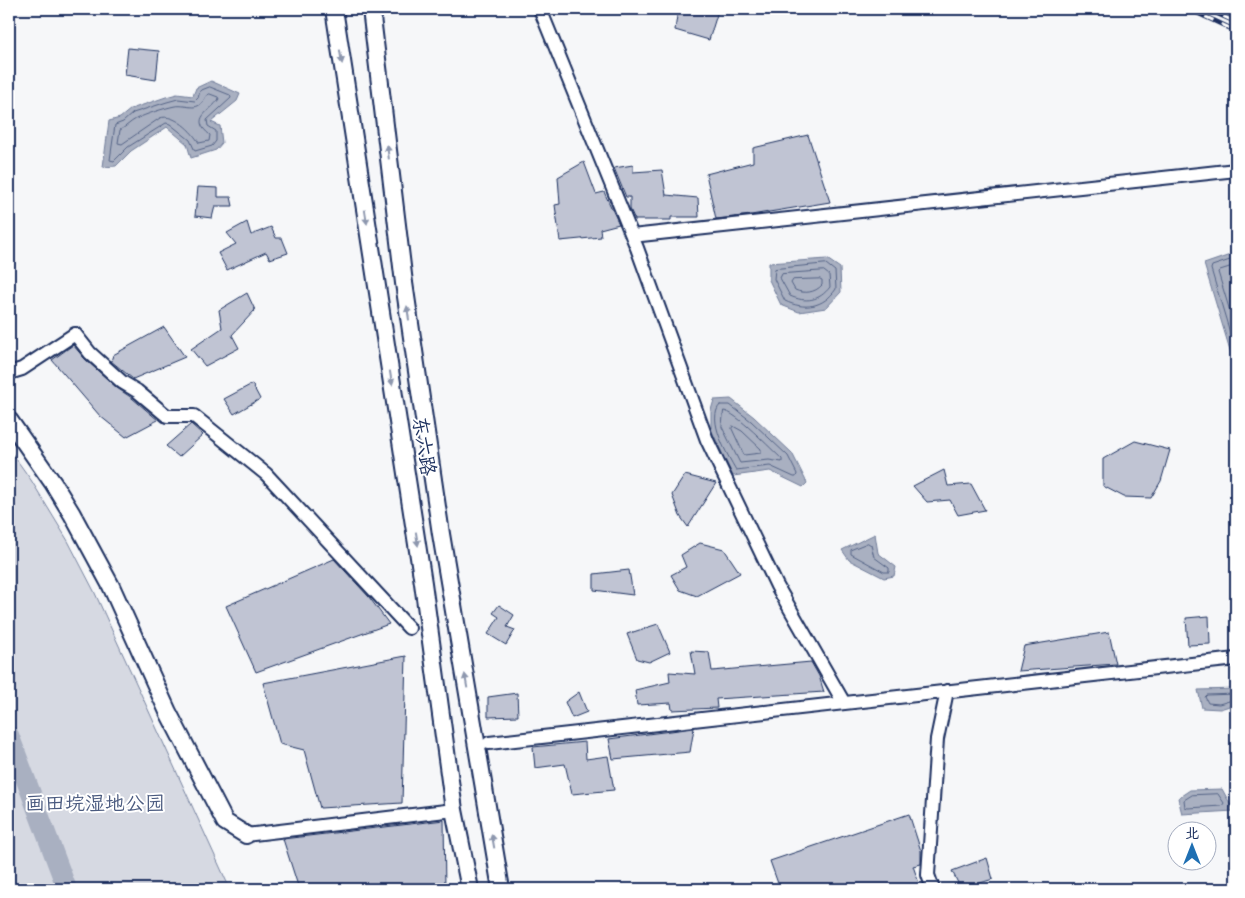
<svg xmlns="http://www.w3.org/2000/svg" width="1245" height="898" font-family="Caveat,'LXGW WenKai TC',sans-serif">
<rect width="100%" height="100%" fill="#f6f7f9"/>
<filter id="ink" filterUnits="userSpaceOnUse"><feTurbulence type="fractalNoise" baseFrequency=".02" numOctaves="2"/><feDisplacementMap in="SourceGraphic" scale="10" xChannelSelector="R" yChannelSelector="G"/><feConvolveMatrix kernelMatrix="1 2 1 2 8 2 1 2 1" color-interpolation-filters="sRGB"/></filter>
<g filter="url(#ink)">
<path fill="#d6d9e2" stroke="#7884a0" d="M9,449L31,480L68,541L94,591L230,889H9Z"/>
<path fill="#a9b0c1" stroke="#707c99" d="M211,81L240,94L237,101L211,122L220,126L222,143L216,150L191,158L187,144L167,127L131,151L116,166L103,167L109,121L120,118L131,109L166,97L177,94L193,96L196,88Z
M1236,253V370L1204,264Z
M827,259L840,268L841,292L826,308L799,312L781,305L769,280V263Z
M731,399L754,417L792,453L807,483L803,487L770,471L733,476L711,429V410L714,400Z
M875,534L878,553L896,567L894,576L884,578L849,560L842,550Z
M1236,689V704L1220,709L1202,708L1198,690Z
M1222,789L1234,811L1182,814L1178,798L1190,790Z"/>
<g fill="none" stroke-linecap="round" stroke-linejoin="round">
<path stroke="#546386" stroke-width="1" d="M210,87L230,95L231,98L207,120L208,126L216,131V141L212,146L195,151L190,140L170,124L166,123L128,147L114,161L110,160L115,125L123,122L133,113L167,102L178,99L195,101L198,98L200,91Z
M210,94L218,97L219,99C210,112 189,118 210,135L209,141L199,143C193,132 174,113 160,118L122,144L118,143L120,130C126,127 130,122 136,119C146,114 165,108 175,106C189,104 198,114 206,96Z
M1236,258L1212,266L1211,269L1236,353
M826,264L835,271L836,289C823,308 804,310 785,301L774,279L775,269Z
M1236,265L1220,270L1218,272L1236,331
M824,271L829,275L830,287C819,301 806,303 790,296L780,278L782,274Z
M820,279L822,280V285C815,293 804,294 795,290L791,283L793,280Z
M720,405H730L751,421L788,456L797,474L796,477H794L770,466L736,470C728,456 706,419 720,405Z
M724,411C735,411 772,450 782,459V462L769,460L740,463L722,427Z
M733,426L742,431L761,449V453L744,455L732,429Z
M868,543L871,545L874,557L889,568V572H884L851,554V550Z
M1236,694L1207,695L1205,697L1208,703L1219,704L1236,699
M1218,794L1224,803L1222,806L1188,808L1185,807L1184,800L1192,795Z"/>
<path stroke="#a9b0c1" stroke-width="20" d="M9,735L67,889"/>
</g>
<path fill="#c0c4d3" stroke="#1b2f5e" d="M678,9H712L718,11L709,40L675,30Z
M128,48L159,51L156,80L125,75Z
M808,135L830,202L751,215L716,219L706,174L753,162V148Z
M584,162L596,194L604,192L619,224L600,229L601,237L560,241L555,205L560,204L558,177Z
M633,165V172L662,170L666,195L698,198L699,217H671V220H635L630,209V197H626L614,168Z
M198,187L218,188V197H231L233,206H215L212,218L195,216Z
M247,222L251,235L271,227L276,238H282L288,253L270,259L266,252L227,270L218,253L236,244L227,233Z
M247,293L255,310L232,335L239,348L205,366L191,349L222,328L219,310Z
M164,327L185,357L133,379L111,361L113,355Z
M73,345L85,359L117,388L132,398L158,420L126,437L100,416L52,360Z
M252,384L260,399L234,414L224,399Z
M191,424L203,435L179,457L166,446Z
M1135,441L1170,450L1161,481L1151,498L1124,497L1103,486V459Z
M944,470L948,486L971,484L985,510L958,515L950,500L927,502L913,486Z
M685,475L716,483L688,527L680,516L672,495Z
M700,543L724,549L740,573L697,596L680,590L671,575L686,567L681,555Z
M334,559L369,597L389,624L256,672L226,606Z
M629,570L633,595L594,590V574Z
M499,605L514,615L507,627L515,630L506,645L488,634L499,617L493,613Z
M1209,616L1210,644L1188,645L1186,618Z
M658,624L670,652L649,662L637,659L627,634Z
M1109,632L1116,664L1018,671L1024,646Z
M691,651L709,652L712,671L811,662L819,676L824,692L716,699L717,708L672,710L671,703L637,705L635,690L670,682L669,672L695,674Z
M406,656L402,803L320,808L304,750L280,744L263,683Z
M579,692L587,712L572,718L565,702Z
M517,693L518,716L488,717V697Z
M694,728L690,752L613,759L609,739Z
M585,742L586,759L608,756L614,790L572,794L565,764L535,768L533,747Z
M909,814L921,851V864L913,866L921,889H859L858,885L844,889H780L770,861Z
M444,820L445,889H299L283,839Z
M987,858L993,879L961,889L952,871Z"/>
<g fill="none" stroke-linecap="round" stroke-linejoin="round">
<g stroke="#1b2f5e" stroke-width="16">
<path id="minor" d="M540,9L637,248L707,440L777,586L844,703
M632,236L1236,170
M9,373L22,369L75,334L90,353L122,382L137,391L167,416H194L266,474L409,628
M489,743L1236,659
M246,835L454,810
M933,889L928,875L937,739L947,691"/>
</g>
<g stroke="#1b2f5e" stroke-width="20">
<path id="major" d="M334,9L423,583L454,810L470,889
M371,9L404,283L441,534L501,889
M9,420L53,483L72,514L111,586L168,712L225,822L246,835"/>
</g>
<use href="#minor" stroke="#fff" stroke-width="12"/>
<use href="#major" stroke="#fff" stroke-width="16"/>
<g stroke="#1b2f5e" stroke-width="5">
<path id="rail" d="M1189,9L1236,31
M1207,9L1236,22"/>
</g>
<use href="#rail" stroke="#fff" stroke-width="3" stroke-dasharray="9" stroke-linecap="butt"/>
</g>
<defs><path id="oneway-solid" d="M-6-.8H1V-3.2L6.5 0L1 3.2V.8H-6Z" transform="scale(1.25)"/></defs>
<g fill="#8d97ae">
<use href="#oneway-solid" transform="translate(341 57) rotate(81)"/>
<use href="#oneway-solid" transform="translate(388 152) rotate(-97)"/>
<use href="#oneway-solid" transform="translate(366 217) rotate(81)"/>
<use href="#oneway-solid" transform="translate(408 313) rotate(-98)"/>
<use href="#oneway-solid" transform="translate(391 378) rotate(81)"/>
<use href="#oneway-solid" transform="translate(417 539) rotate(81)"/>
<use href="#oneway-solid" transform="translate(466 681) rotate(-100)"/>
<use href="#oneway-solid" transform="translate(493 841) rotate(-100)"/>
</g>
</g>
<g text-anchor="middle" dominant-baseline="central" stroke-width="4" stroke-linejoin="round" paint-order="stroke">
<g font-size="20" fill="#1b2f5e" stroke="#fff">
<text transform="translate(424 446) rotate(81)">东六路</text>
</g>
<g font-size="20" fill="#4a5a7f" stroke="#fff">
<text x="95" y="803">画田垸湿地公园</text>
</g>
</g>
<rect width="1245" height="898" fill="none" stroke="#fff" stroke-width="30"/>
<rect x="15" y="15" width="1215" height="868" fill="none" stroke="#1b2f5e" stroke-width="2" filter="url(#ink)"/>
<g transform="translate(1192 846)"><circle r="24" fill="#ffffff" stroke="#a4acbf"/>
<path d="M0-4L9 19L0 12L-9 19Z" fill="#1f6fb2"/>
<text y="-8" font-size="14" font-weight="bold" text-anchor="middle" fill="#1b2f5e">北</text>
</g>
</svg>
